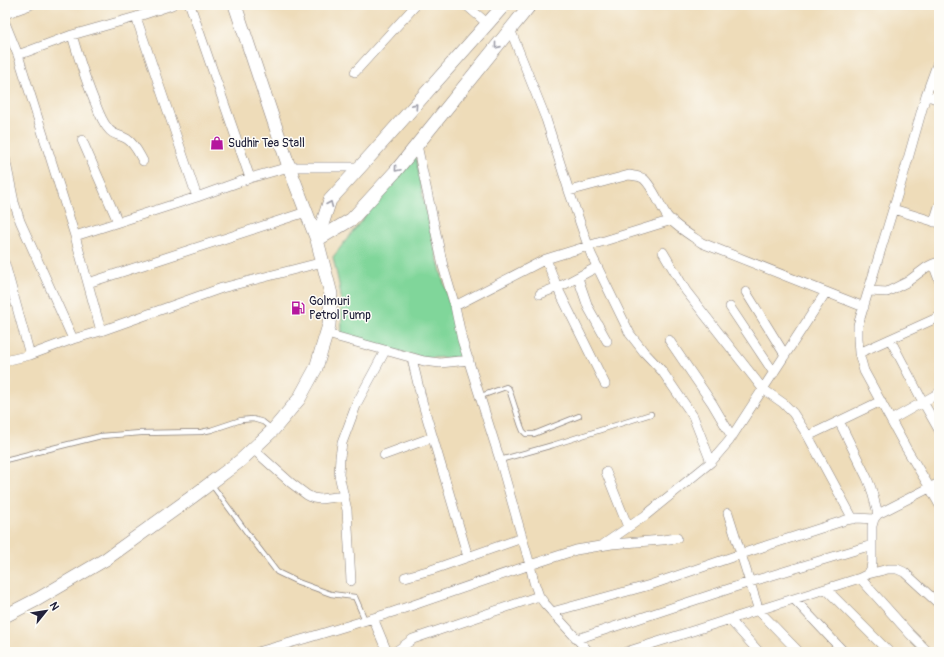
<svg xmlns="http://www.w3.org/2000/svg" width="944" height="657" font-family="Pangolin,sans-serif">
<rect width="100%" height="100%" fill="#fdfcf7"/>
<filter id="ink" filterUnits="userSpaceOnUse"><feTurbulence type="fractalNoise" baseFrequency=".025" numOctaves="2"/><feDisplacementMap in="SourceGraphic" scale="8" xChannelSelector="R" yChannelSelector="G"/><feConvolveMatrix kernelMatrix="1 2 1 2 8 2 1 2 1" color-interpolation-filters="sRGB"/></filter>
<filter id="wash" filterUnits="userSpaceOnUse"><feTurbulence type="fractalNoise" baseFrequency=".012" numOctaves="4" result="noise"/><feDisplacementMap in="SourceGraphic" scale="16" xChannelSelector="R" yChannelSelector="G"/><feGaussianBlur stdDeviation="0.9" result="paint"/><feColorMatrix in="noise" values="0 0 0 0 0 0 0 0 0 0 0 0 0 0 0 0 0 1.4 0 .05"/><feComposite in="paint" operator="in"/></filter>
<g filter="url(#wash)">
<rect width="100%" height="100%" fill="#eedcb9"/>
<path fill="#80d69a" stroke="#517c6a" d="M415,152L423,197L435,250L461,345L462,357L424,358L342,336L341,297L339,284L333,257Z"/>
</g>
<g filter="url(#ink)">
<g fill="none" stroke-linecap="round" stroke-linejoin="round">
<g stroke="#887f7a" stroke-width="6">
<path id="lane" d="M481,396L506,387L509,389L521,426L523,431L526,434H534L579,416
M5,460L101,436L141,433L201,432L211,430L241,420L253,419L263,422L272,429
M500,460L553,445L651,414
M212,485L248,534L277,572L298,582L331,594L355,597L365,620"/>
</g>
<g stroke="#887f7a" stroke-width="10">
<path id="street" d="M190,5L250,178
M466,5L488,24
M5,14L30,5
M136,17L197,197
M5,23L18,55L75,236L101,331
M510,29L546,119L569,191L591,254L630,334L644,352L662,371L693,416L711,462
M72,35C79,59 86,82 96,105C99,113 102,121 107,127C113,136 119,134 127,139C135,144 139,154 143,161
M18,55L72,35L136,17L172,5
M939,59L926,95L904,173L858,325V339L859,353L864,371L906,448L930,488L939,504
M355,72L416,5
M926,95L939,100
M82,140L118,222
M417,145L443,266L455,306L462,340L500,460L530,565L534,582L539,596L545,604L589,652
M5,158L14,202L20,221L73,339
M569,191L629,175C634,176 640,176 644,179C653,187 660,206 667,216C676,227 690,235 702,243L864,307
M893,209L939,223
M934,222L939,206
M75,236L197,197L250,178L289,167H360
M663,252L686,291L763,389L783,403L793,413L808,436L853,519
M546,259L557,287L605,384
M5,264L30,355
M933,264L939,280
M578,278L588,307L607,341
M88,283L306,212
M869,291L887,292L907,282L927,267L933,264L939,262
M746,292L785,355
M540,294L565,284L597,267
M455,306L546,259L672,220
M730,307L774,373
M327,334L424,361L440,363L469,360
M890,339L923,402L939,430
M669,340L712,403L732,437
M859,353L939,317
M412,359L422,401L468,557
M5,361L30,355L73,339L101,331L222,288L323,262
M891,420L939,393
M839,421L867,478L871,488L878,514
M808,436L881,401
M253,449L291,483L307,495L313,498L320,499L344,496
M384,455L433,437
M606,472L628,527
M728,513L759,611L799,652
M604,544L646,515L711,462L729,441L826,292
M868,574L888,569H897L904,572L939,604
M405,577L431,570L522,538
M860,578L910,634L928,652
M351,581L347,510L339,475L340,457L342,443L357,403L385,351
M826,589L889,652
M794,599L844,652
M552,612L650,585L741,554L846,520L857,518L874,519
M373,618L387,652
M730,620L759,652
M577,639L750,582L872,545
M258,652L304,639L393,612L530,565L576,550L612,544L662,540L677,538
M395,652L413,639L539,596
M626,652L860,578L868,574L871,569L872,562V526L874,519L878,514L884,511L939,483"/>
</g>
<g stroke="#887f7a" stroke-width="14">
<path id="secondary" d="M317,240L352,219L395,172L530,5
M317,240L330,200L371,155L504,5
M5,616L38,599L106,559L192,497L240,461L273,430L299,399L316,368L329,325L331,294L317,240L289,167L235,5"/>
</g>
<use href="#lane" stroke="#fff" stroke-width="4.5"/>
<use href="#street" stroke="#fff" stroke-width="9"/>
<use href="#secondary" stroke="#fff" stroke-width="13"/>
</g>
<defs><path id="oneway-chevron" d="M-2-3.5L2.5 0L-2 3.5" fill="none" stroke-width="1.6" stroke-linecap="round" stroke-linejoin="round"/></defs>
<g stroke="#9c9ca7">
<use href="#oneway-chevron" transform="translate(497 46) rotate(129)"/>
<use href="#oneway-chevron" transform="translate(415 106) rotate(-48)"/>
<use href="#oneway-chevron" transform="translate(397 169) rotate(130)"/>
<use href="#oneway-chevron" transform="translate(330 204) rotate(-67)"/>
</g>
</g>
<defs>
<g id="shop-bare" transform="scale(1.08)"><path d="M-5-2.5h2.3a2.7 3.5 0 0 1 5.4 0H5L5.5 6h-11ZM-1.5-2.5h3a1.5 2.3 0 0 0-3 0Z" fill="#b5179e" stroke="#fdfcf7" stroke-width="2.5" paint-order="stroke"/></g>
<g id="fuel-bare" transform="scale(1.08)"><path d="M-5.5-6h7V0h2V4h1.3V-2.5L3-4.5l.8-.8L6-3V5H2.5V1h-1V6h-7ZM-4.2-4.7v3.2H.2V-4.7Z" fill="#b5179e" stroke="#fdfcf7" stroke-width="2.5" paint-order="stroke"/></g>
</defs>
<g fill-rule="evenodd">
<use href="#shop-bare" x="217" y="143"/>
<use href="#fuel-bare" x="298" y="308"/>
</g>
<g text-anchor="middle" dominant-baseline="central" stroke-width="3" stroke-linejoin="round" paint-order="stroke">
<g font-size="12" fill="#22223b" stroke="#fdfcf7" text-anchor="start">
<text x="228" y="143">Sudhir Tea Stall</text>
<text x="309" y="301">Golmuri<tspan x="309" dy="14">Petrol Pump</tspan></text>
</g>
</g>
<rect width="944" height="657" fill="none" stroke="#fdfcf7" stroke-width="20"/>
<g transform="translate(46 611) rotate(60)" stroke="#fdfcf7" stroke-width="3" paint-order="stroke">
<path d="M0-3L7 15L0 10L-7 15Z" fill="#22223b"/>
<text y="-6" font-size="11" font-weight="bold" text-anchor="middle" fill="#22223b">N</text>
</g>
</svg>
